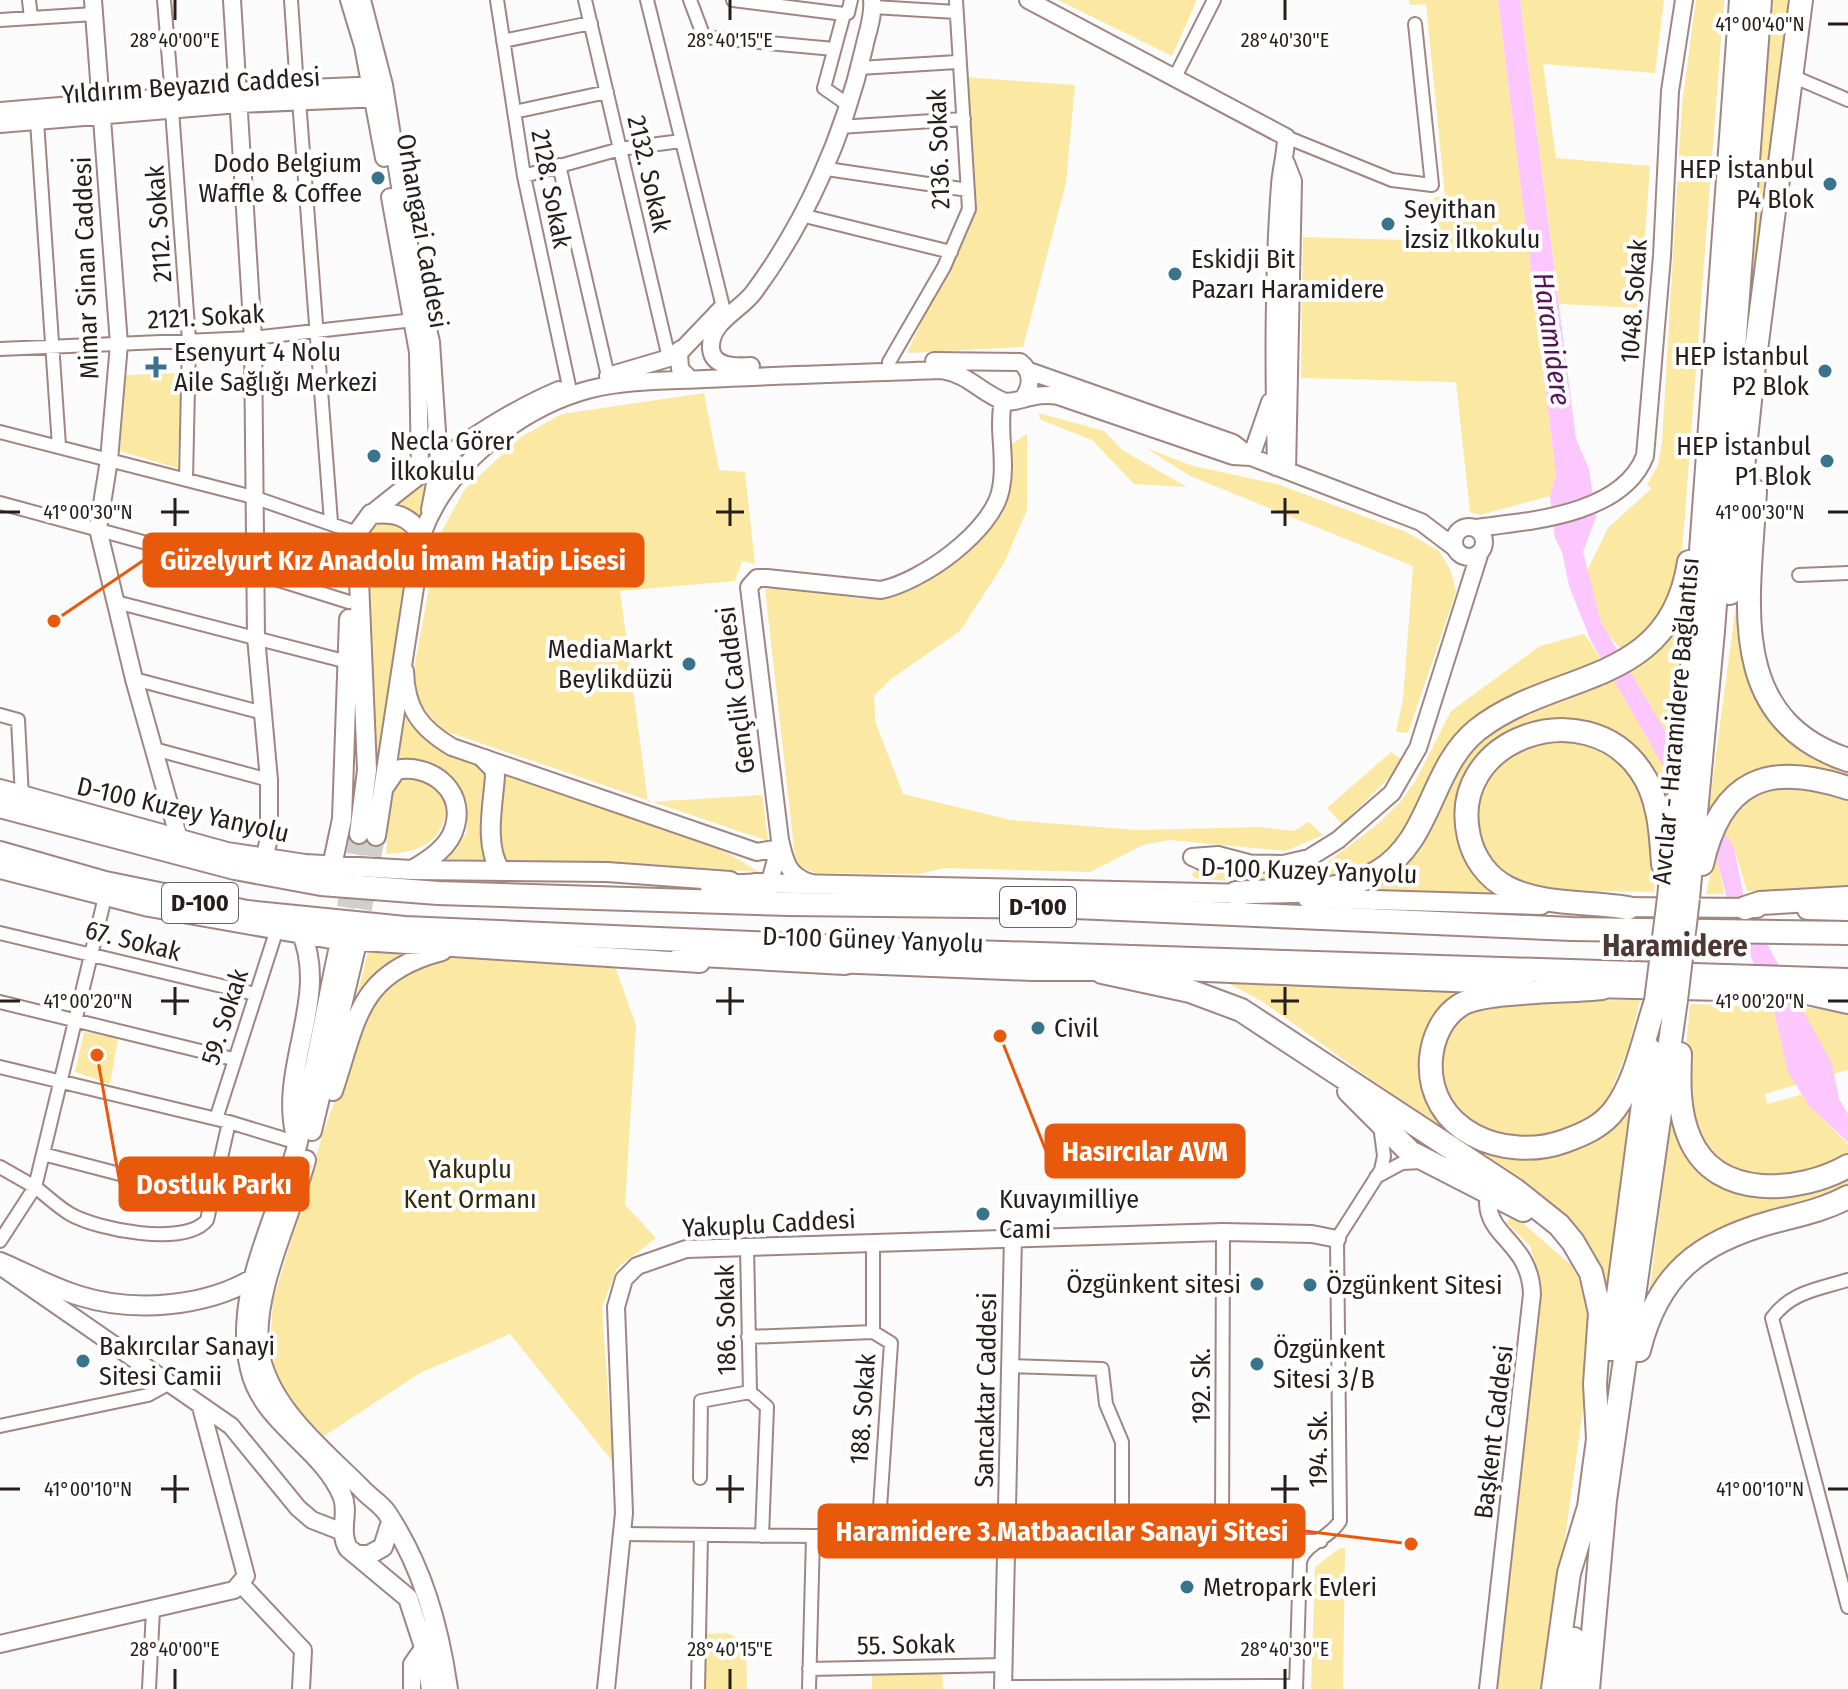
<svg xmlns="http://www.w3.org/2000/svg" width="1848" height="1689" font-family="'Fira Sans Condensed',sans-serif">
<rect width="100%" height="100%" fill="#fbfbfb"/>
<path fill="#fbe8a2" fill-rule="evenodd" d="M1058,0H1197L1172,56Z
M1409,0H1498L1556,475L1550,496L1480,515L1470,512L1456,382L1301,378L1303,237L1442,241L1434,197L1445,196L1426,4L1410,5Z
M1520,0H1664L1655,73L1543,64L1556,158L1650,166L1640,308L1559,304Z
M1696,0H1724L1681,566C1665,606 1657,625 1621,650L1602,626L1587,571L1608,528L1652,488L1647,485L1658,465L1662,442L1682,105Z
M1773,0H1790L1741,400Z
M964,77L1075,85L1066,183L1023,347L907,353L974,209Z
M183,373L177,468L120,451L126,375Z
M704,393L719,470L745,472L755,564L742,561L735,581L620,591L648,802L762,795L768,841L445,731C426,714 416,701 413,675L438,538L465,489L521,437L562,414Z
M1038,413L1104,431L1122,450L1187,487L1134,484L1092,440L1041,420Z
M1027,434V510L1003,565L960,631L891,679L874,696L875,721L903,794L1011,820L1137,830L1259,827L1294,831L1309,822L1323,835L1286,851L1169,840L1143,845L1090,872L944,868L919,874L817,873L799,867L795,857L765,589C801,582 840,600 875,599C917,599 989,545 1005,507C1013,487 1012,467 1009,446Z
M1146,448L1193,466L1277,484L1406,532L1439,551L1451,571L1456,592L1408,733L1396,732L1403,699L1413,566L1190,476Z
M431,478L421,523L393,508Z
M1749,507L1750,680L1760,705L1793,742L1816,757L1848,769V782L1797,770L1708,815Z
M367 541a22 22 0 1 1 44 0a22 22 0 1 1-44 0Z
M367,572C384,581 393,583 410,572L371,836L364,835Z
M1685,606L1666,815L1633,748L1526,727L1458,811L1509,896L1365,890L1482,735L1560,697ZM1632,676L1667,735L1651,745L1617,685Z
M1584,634L1600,657L1584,672L1471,723L1407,832L1370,869L1302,885L1197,879L1191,875L1195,871L1283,875L1325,864L1378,824L1401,801L1416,780L1451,711L1540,646Z
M402,710L410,725L437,749L728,853L759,872L630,863L445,859L467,833C465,781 447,764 397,757Z
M1572,733L1626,760L1649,811L1656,866L1654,892L1547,890L1515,881L1481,850L1473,806L1479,786L1506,750Z
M1391,752L1401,759L1391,776L1342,824L1327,808Z
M423,772L447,801C445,841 423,852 386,854L392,783L400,774Z
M1773,785L1848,793V890L1836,893L1747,891L1734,848L1717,858L1724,894H1706L1719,834L1739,800Z
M421,948L351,1017L369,949Z
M465,952L614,964L636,1025L625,1205L656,1238L617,1268L602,1307L613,1462L510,1334L420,1373L324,1436L292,1402L275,1376L271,1333L273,1301L322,1136L370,1006L388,985L437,957Z
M1224,981L1460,992C1385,1051 1423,1150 1514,1155C1523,1156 1536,1159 1545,1157C1558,1154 1616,1111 1632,1100L1606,1295L1553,1209L1263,1002Z
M1640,1000L1628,1049L1602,1112L1556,1138H1505L1464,1119L1439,1079L1442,1036L1460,1015L1492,1002Z
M1690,1004L1773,1007L1788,1071L1799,1084L1765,1094L1767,1104L1811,1092L1820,1116L1848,1144V1158L1840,1164L1764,1180L1716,1162L1695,1135L1684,1071Z
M1800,1007L1848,1012V1070L1833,1074Z
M84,1032L118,1038L110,1084L75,1072Z
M1672,1111L1717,1178L1848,1172V1188L1820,1200L1764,1215L1649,1295Z
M1512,1214L1571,1265L1584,1290L1592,1345L1544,1689H1493L1541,1282L1530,1246L1507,1223Z
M1340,1548H1345L1343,1689H1311L1315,1567Z
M728,1633L746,1644L747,1689H703L705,1634Z
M942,1672L943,1689H872V1673Z"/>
<path fill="#fcc6fe" d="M1498,0H1520L1576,439L1589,469L1596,517L1583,552L1601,622L1734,848L1745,903L1832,1064L1839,1099L1848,1114V1142L1809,1106L1788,1072L1773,1007L1729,907L1717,859L1591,641L1569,586L1562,552L1555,538L1550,496L1556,475Z"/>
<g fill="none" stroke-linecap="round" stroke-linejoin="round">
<path stroke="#d1cfce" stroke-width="18" stroke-dasharray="18 9" stroke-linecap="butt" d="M341,934L359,834
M358,936L376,836"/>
<g stroke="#a08681" stroke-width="16">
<path id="street" d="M29,0L31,18
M164,0L172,97
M291,0L297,88
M497,0L524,176L569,386
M585,0L669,358
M647,0L723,307
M690,0L704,37L834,49
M733,0L844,14L848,13L851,0
M873,7L956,12
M844,14L824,88L847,104
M0,20L94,14
M503,41L591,23
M859,68L957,62
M1792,76L1848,100
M1175,77L1214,0
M299,100L331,522
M172,110L189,341L186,479
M514,112L607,92
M37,121L59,446
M839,127L964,119
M1286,137L1392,180L1432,185L1415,24
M559,165L608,376
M827,169L968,190
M524,176L620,149L681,141
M801,215L951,252
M0,349L253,338L414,320
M889,362L944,267L969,209L956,0
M0,432L253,497L357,533
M0,503L253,572L349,602
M1799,575L1848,573
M116,602L348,662
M134,679L260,712
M0,715L18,720L22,797
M154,749L269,780
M105,897L35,1187C47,1196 58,1207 70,1214C98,1230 185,1247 207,1220L229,1122
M0,933L255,994
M0,1002L233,1059
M0,1067L229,1122L298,1143
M216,1119L277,929
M43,1154L212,1198
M0,1167L35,1187L0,1241
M1376,1177L1402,1163L1421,1162
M873,1244V1332L891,1343L878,1538
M747,1247L750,1392L767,1407L762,1536
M1848,1280C1818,1289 1791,1292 1772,1318L1848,1607
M748,1337L873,1332
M1009,1366L1102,1369L1106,1404L1122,1442V1540
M0,1426L148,1395L168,1384
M700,1478L701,1401L750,1392
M620,1534L1321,1541
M1222,1540L1223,1232
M809,1669L1004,1665
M1003,1687L1296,1686
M149,1689L153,1610
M698,1689L701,1535
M809,1689L813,1537
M1296,1689L1300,1561C1306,1543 1330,1538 1340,1521L1337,1239L1381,1170L1384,1156L1380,1125"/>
</g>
<g stroke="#a08681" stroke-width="20">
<path id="secondary" d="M93,0L119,344L109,460L98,529L134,679L179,839
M232,0L253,338L256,637L269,780V839L264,858
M349,0L363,46L384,158
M362,0L384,85L410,250L431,342L439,462L430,510
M1028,0L1286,137C1286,154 1281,169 1280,185C1273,279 1274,374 1276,467
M0,111L238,91L381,85
M0,124L239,104L381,98
M1286,163L1293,181L1287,471
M390,197L418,352L420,474
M934,361L1020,362C1032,371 1032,385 1024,397
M751,366C737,367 713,368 711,349C709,322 740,311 754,292C807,220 844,135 864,48C867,33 874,16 872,0
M1029,371L1233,443L1251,457L1421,522L1454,547
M608,376L669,358L681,349
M691,380L680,369L679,353L721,309
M1251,457L1270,402
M371,514C429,467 490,419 559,390
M1454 542a15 15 0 1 1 30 0a15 15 0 1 1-30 0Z
M1476,528C1530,521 1622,515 1645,456L1662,256L1670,91L1684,0
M422,535C446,466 521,407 591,389C628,380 667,381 705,379C784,375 863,373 942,370C968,374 980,392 1003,401C1015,405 1035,391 1058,396L1233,456L1251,457
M405,671C406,709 420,728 452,747L757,852L779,848
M1252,864L1218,855L1192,857L1205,863L1283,864L1309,858L1338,840L1392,793L1418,748L1480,552
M811,883C788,876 785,862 780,840L749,587L757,578H767L881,590C921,582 994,531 1001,488C1007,459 997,431 1003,401
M769,885L780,845
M0,1266L231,1426L298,1508L312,1520L343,1532
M240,1583L303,1650L301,1689
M0,1644L234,1590L246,1576L201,1407
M412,1689V1664L424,1647
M606,1689L624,1513L616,1307L624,1279L637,1266L686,1249L1223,1232L1312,1234L1337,1239
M1003,1689L1013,1237
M1488,1689L1532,1294C1530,1243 1489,1238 1488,1203L1494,1195"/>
</g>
<g stroke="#a08681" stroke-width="22">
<path id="primary" d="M357,546C373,577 400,582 420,552
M484,759L494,769L495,776C493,805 484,844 500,870
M385,786L396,770C429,763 465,789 455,826C450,847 429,860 412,870
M0,789L227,852L305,864L412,870L607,872L730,881
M359,834L367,770L357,533L371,514C395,512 408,515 422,535L376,836
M332,866L342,819L349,619
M0,869L149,907L331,939L700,963
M755,883L1250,894
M1307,898L1541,905
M1615,907L1757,908
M1807,910L1848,911
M338,951C324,1016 313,1082 297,1146C278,1217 232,1294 250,1369C262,1423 322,1447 342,1495C350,1513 338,1530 348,1548L408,1598L424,1647L431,1689
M834,963L1032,971H1183L1524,985
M1589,988L1816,993
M333,1091C357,1020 357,973 442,951
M312,1131L355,951
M296,1137C278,1068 330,998 301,932
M306,1160C291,1217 253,1289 259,1348C266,1405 322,1449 361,1488C369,1497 381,1504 387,1513C422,1566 439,1625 448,1689
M0,1262C26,1273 53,1288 80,1296C134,1313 206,1307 254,1278
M357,1555H369L383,1547L391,1522"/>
</g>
<g stroke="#a08681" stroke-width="26">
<path id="highway" d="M1755,491C1750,596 1722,718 1848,760
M1730,593L1752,381L1801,0
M0,806L235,868L321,884L438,893L789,904L1075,907L1572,929L1848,933
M0,853L105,883L247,912L405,928L911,950L1848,980
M1702,864C1721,780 1768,761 1848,788
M712,887L769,885
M1236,893C1284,889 1336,897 1378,872C1432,840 1430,768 1477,730C1554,669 1670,689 1689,562
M1669,898L1694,647L1741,0
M1688,898L1713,631L1760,0
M1628,908C1589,901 1544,906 1508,888C1488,878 1474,859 1469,837C1446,738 1585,691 1640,770C1659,796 1661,833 1663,864
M1745,908L1760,903L1848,898
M683,954L845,963
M1102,972L1190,991L1241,1010L1515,1190L1559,1225L1573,1242L1591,1273L1600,1313L1595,1384L1598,1439L1589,1507L1569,1573L1553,1689
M1602,988C1570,992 1481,990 1459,1006C1442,1017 1433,1038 1431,1058C1425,1131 1505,1163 1565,1141C1584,1134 1603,1126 1615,1109C1637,1079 1644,1036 1656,1001
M1803,992L1848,1002
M1680,1054C1679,1082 1678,1112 1690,1139C1717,1201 1800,1193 1848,1166
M1349,1091L1410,1152L1523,1210
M1611,1349L1650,1050
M1639,1350C1658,1274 1699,1242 1772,1222C1798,1215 1824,1210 1848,1197
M1571,1689L1574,1639
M1588,1689L1605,1500L1676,1000"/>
</g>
<use href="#street" stroke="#fff" stroke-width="12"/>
<use href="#secondary" stroke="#fff" stroke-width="16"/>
<use href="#primary" stroke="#fff" stroke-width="18"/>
<use href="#highway" stroke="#fff" stroke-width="22"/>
<g stroke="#a08681" stroke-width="26" stroke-linecap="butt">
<path id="highway-bridge" d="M1676,1000L1688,898
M1656,1001L1669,898"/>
</g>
<use href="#highway-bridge" stroke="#fff" stroke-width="22"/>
</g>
<path fill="none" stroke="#271d1b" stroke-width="3" d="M175,0V20M730,0V20M1285,0V20M1828,24H1848M175,498V526M730,498V526M1285,498V526M0,512H20M161,512H189M716,512H744M1271,512H1299M1828,512H1848M175,987V1015M730,987V1015M1285,987V1015M0,1001H20M161,1001H189M716,1001H744M1271,1001H1299M1828,1001H1848M175,1475V1503M730,1475V1503M1285,1475V1503M0,1489H20M161,1489H189M716,1489H744M1271,1489H1299M1828,1489H1848M175,1669V1689M730,1669V1689M1285,1669V1689"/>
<g fill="#39748c" stroke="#fff" stroke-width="3">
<circle cx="378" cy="178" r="8"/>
<circle cx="1830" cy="184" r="8"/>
<circle cx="1388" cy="224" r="8"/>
<circle cx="1175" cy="274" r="8"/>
<path d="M152 355h8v8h8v8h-8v8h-8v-8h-8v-8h8z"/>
<circle cx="1825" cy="371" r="8"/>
<circle cx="374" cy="456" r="8"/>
<circle cx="1827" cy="461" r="8"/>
<circle cx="689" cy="664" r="8"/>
<circle cx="1038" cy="1028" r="8"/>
<circle cx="983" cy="1214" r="8"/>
<circle cx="1257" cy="1284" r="8"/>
<circle cx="1310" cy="1285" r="8"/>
<circle cx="83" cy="1361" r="8"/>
<circle cx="1257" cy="1364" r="8"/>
<circle cx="1187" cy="1587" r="8"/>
</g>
<g text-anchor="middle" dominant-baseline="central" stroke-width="8" stroke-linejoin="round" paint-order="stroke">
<g fill="#fff" stroke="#68615f" stroke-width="2">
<rect x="162" y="883" width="76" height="40" rx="6"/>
<rect x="1000" y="887" width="76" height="40" rx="6"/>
</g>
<g font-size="24" font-weight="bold" fill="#271d1b">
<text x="200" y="903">D-100</text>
<text x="1038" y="907">D-100</text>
</g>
<g font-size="26" fill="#271d1b" stroke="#fff">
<text transform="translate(191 86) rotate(-4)">Yıldırım Beyazıd Caddesi</text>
<text transform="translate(939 149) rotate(-92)">2136. Sokak</text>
<text transform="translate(649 174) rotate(77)">2132. Sokak</text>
<text transform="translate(551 189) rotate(79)">2128. Sokak</text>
<text transform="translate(159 224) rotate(-94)">2112. Sokak</text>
<text transform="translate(422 231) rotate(80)">Orhangazi Caddesi</text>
<text transform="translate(86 268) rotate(-92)">Mimar Sinan Caddesi</text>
<text transform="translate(1634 301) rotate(-86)">1048. Sokak</text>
<text transform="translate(206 317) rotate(-3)">2121. Sokak</text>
<text transform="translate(736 690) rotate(-97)">Gençlik Caddesi</text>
<text transform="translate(1676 721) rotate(-85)">Avcılar - Haramidere Bağlantısı</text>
<text transform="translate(183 810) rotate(13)">D-100 Kuzey Yanyolu</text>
<text transform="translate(1309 871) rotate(2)">D-100 Kuzey Yanyolu</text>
<text transform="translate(873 940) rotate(2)">D-100 Güney Yanyolu</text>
<text transform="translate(133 941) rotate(14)">67. Sokak</text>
<text transform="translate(225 1017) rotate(-72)">59. Sokak</text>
<text transform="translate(769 1224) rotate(-3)">Yakuplu Caddesi</text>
<text transform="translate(726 1320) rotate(-91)">186. Sokak</text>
<text transform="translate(1201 1386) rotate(-90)">192. Sk.</text>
<text transform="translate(986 1390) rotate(-89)">Sancaktar Caddesi</text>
<text transform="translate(863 1409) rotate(-86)">188. Sokak</text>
<text transform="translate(1494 1432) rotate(-83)">Başkent Caddesi</text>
<text transform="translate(1318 1449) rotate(-90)">194. Sk.</text>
<text transform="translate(906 1645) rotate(-1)">55. Sokak</text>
</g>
<g font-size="26" fill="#271d1b" stroke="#fff" text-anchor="start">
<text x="362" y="163" text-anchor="end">Dodo Belgium<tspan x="362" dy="30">Waffle &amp; Coffee</tspan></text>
<text x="1814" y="169" text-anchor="end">HEP İstanbul<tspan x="1814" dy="30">P4 Blok</tspan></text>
<text x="1404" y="209">Seyithan<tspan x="1404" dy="30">İzsiz İlkokulu</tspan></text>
<text x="1191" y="259">Eskidji Bit<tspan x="1191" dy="30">Pazarı Haramidere</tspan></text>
<text x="174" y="352">Esenyurt 4 Nolu<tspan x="174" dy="30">Aile Sağlığı Merkezi</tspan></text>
<text x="1809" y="356" text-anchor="end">HEP İstanbul<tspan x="1809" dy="30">P2 Blok</tspan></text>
<text x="390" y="441">Necla Görer<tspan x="390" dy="30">İlkokulu</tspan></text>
<text x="1811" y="446" text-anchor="end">HEP İstanbul<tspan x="1811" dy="30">P1 Blok</tspan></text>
<text x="673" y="649" text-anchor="end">MediaMarkt<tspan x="673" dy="30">Beylikdüzü</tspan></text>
<text x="1054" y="1028">Civil</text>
<text x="999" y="1199">Kuvayımilliye<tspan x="999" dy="30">Cami</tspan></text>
<text x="1241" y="1284" text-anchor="end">Özgünkent sitesi</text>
<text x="1326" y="1285">Özgünkent Sitesi</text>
<text x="99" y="1346">Bakırcılar Sanayi<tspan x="99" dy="30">Sitesi Camii</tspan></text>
<text x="1273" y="1349">Özgünkent<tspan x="1273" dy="30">Sitesi 3/B</tspan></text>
<text x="1203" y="1587">Metropark Evleri</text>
</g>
<g font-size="26" fill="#312907" stroke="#fff">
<text x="470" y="1169">Yakuplu<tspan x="470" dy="30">Kent Ormanı</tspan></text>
</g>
<g font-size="28" font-style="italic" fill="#551759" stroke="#fff">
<text transform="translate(1552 339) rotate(82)">Haramidere</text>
</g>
<g font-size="30" font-weight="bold" fill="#4e3834" stroke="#fff">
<text x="1675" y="946">Haramidere</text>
</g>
</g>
<g font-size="20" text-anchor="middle" fill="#271d1b" stroke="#fff" stroke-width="8" stroke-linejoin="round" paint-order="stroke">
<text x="1760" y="31">41°00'40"N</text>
<text x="175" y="47">28°40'00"E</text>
<text x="730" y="47">28°40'15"E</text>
<text x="1285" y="47">28°40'30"E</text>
<text x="88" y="519">41°00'30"N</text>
<text x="1760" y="519">41°00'30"N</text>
<text x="88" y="1008">41°00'20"N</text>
<text x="1760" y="1008">41°00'20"N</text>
<text x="88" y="1496">41°00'10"N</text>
<text x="1760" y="1496">41°00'10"N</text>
<text x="175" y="1656">28°40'00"E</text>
<text x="730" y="1656">28°40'15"E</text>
<text x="1285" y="1656">28°40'30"E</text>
</g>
<path fill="none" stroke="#e8590c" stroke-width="3" d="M54 621L144 560M1000 1036L1046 1151M97 1055L120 1184M1411 1544L1304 1531"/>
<g fill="#e8590c" stroke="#fff" stroke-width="3">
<circle cx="54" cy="621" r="8"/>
<circle cx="1000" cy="1036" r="8"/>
<circle cx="97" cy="1055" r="8"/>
<circle cx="1411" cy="1544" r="8"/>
</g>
<g fill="#e8590c" stroke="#e8590c" stroke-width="3">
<rect x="144" y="534" width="499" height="52" rx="8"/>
<rect x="1046" y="1125" width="198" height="52" rx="8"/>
<rect x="120" y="1158" width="188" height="52" rx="8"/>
<rect x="819" y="1505" width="485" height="52" rx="8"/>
</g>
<g font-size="28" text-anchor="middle" font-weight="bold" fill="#fff">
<text x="393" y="570">Güzelyurt Kız Anadolu İmam Hatip Lisesi</text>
<text x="1145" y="1161">Hasırcılar AVM</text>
<text x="214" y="1194">Dostluk Parkı</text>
<text x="1062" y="1541">Haramidere 3.Matbaacılar Sanayi Sitesi</text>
</g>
</svg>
